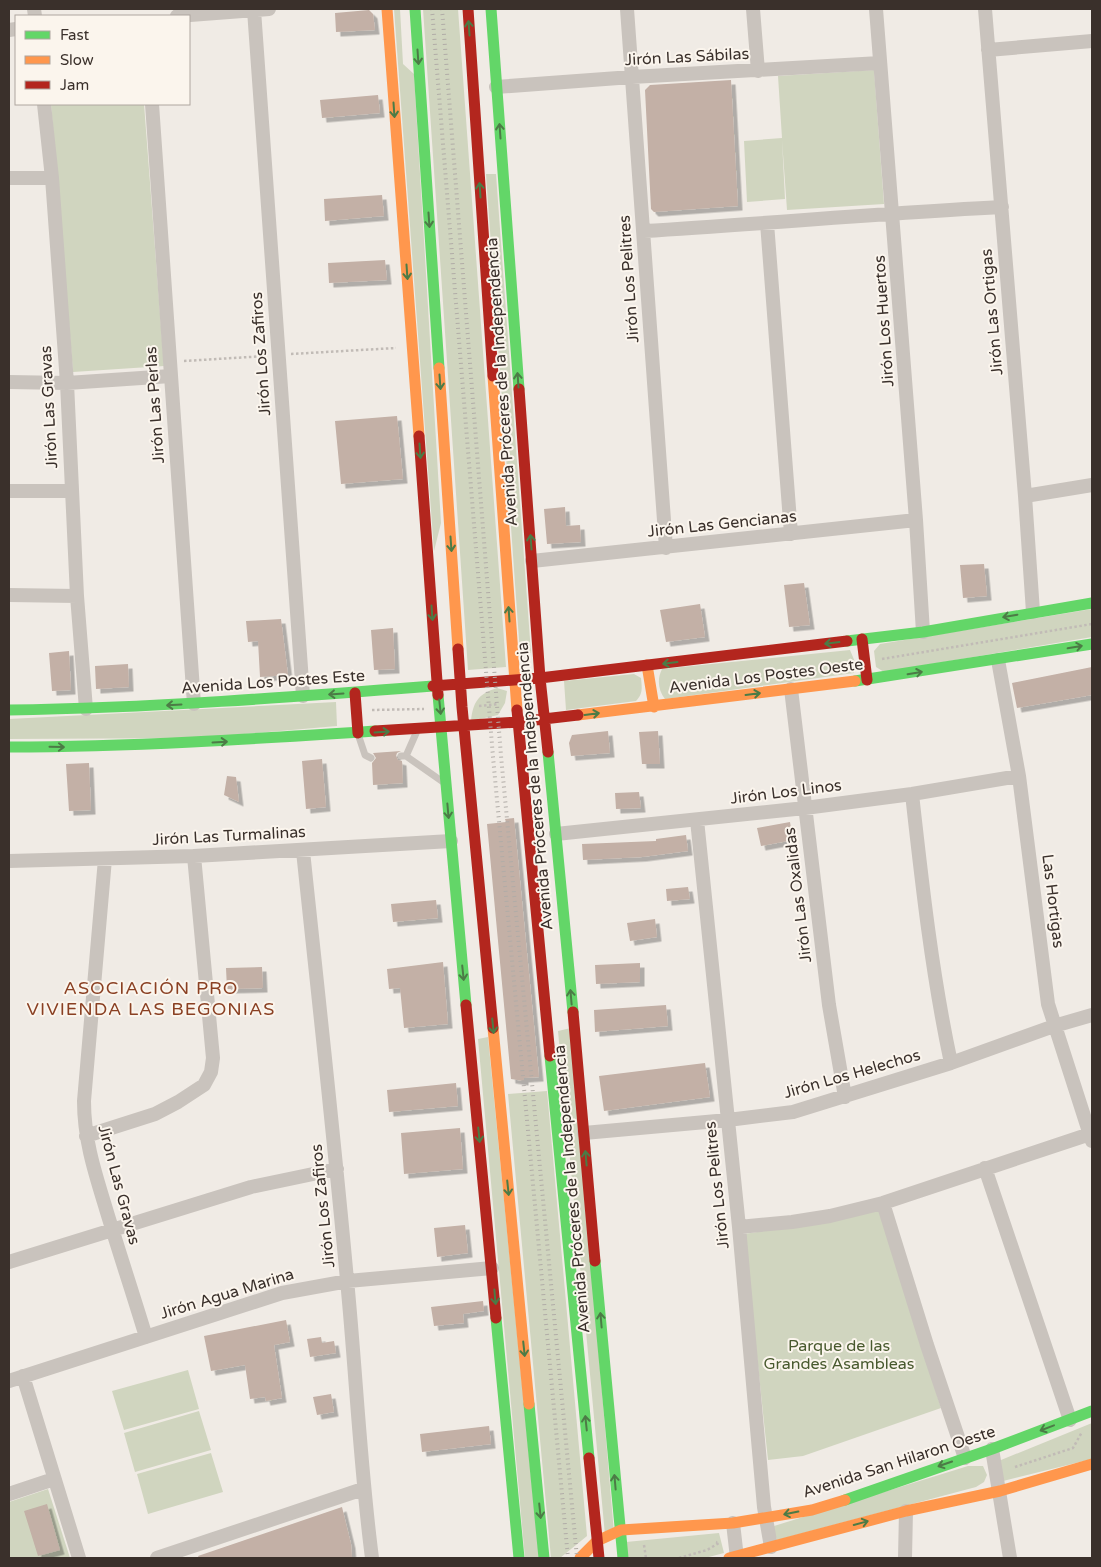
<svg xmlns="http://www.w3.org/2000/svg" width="1101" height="1567" font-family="'Varela Round',sans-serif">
<defs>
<filter id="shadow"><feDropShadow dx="4.5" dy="4.5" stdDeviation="0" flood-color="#0004"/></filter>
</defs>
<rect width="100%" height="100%" fill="#f0ebe5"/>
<path fill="#d0d5bf" d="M394,9H400L403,64L414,74L441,523L434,551Z
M423,9H458L506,667L468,670Z
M874,70L884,204L787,210L782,140L785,199L747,202L744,141L782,138L778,76Z
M51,104H144L164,366L73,372Z
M486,174H496L531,653L520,654Z
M1092,609V637L884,672L876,667L874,651L880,644Z
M850,650L855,662L854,673L665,699C658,690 657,679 662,669Z
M634,674L641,678C642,688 643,694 636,701L566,710L564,681Z
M497,688L507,691L505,703L498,715L471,721C473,702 478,694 497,688Z
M336,702L337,726L199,738L9,739V719Z
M571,1028L614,1533L605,1535L558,1031Z
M488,1037L539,1558H525L478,1039Z
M547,1091L587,1536L560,1558H551L508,1094Z
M880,1209L941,1408L803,1456L768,1460L744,1234L819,1223Z
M188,1370L199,1409L124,1430L112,1391Z
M199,1411L211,1450L135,1472L124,1433Z
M1092,1423V1459L1003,1481L999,1468L1001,1460Z
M211,1453L223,1492L148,1514L137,1474Z
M968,1466H983L987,1475L984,1482L976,1487L777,1540L773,1528L774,1526Z
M48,1489L70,1558H9V1502Z
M719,1533L724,1553L705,1558H627L626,1542Z"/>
<path fill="#c3b0a6" filter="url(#shadow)" d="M369,10L373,14L375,30L336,32L335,13Z
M731,80L738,206L654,212L651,209L645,90L650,85Z
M378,95L380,113L322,118L320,100Z
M382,195L384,216L325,221L324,199Z
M385,260L387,280L329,283L328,263Z
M397,416L403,479L341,484L335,421Z
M565,507L566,526L580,525L581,542L547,544L544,509Z
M984,564L987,596L963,598L960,565Z
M804,583L810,625L789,627L784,585Z
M700,604L705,637L666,642L660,610Z
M281,619L288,675L260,677L258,641L248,642L246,621Z
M393,628L395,669L374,670L371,630Z
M69,651L71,690L52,691L49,653Z
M128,664L129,687L96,689L95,666Z
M1092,667V695L1017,708L1012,683Z
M608,731L610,753L571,756L569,743L572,735Z
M658,731L660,764H642L639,732Z
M401,751L397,753L396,756L398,760L402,761L403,783L373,785L372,763L376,758L373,753Z
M322,759L326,807L306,809L302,761Z
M89,763L91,810L69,811L66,764Z
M227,776L236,777L239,802L224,795Z
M639,792L641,808L616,809L615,793Z
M514,818L539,1077L524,1078V1081L511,1079L487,824L506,822L505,819Z
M790,822L793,840L761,846L757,828Z
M686,835L688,851L642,857L583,860L582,844L656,841V839Z
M688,887L690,899L667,901L666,889Z
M436,900L438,918L393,922L391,904Z
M655,919L657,937L630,941L627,923Z
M443,962L448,1024L404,1028L400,988L389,989L387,969Z
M640,963V982L596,984L595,965Z
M262,967L263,988L227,989L226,968Z
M666,1005L668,1026L595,1032L594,1010Z
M705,1063L710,1097L604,1111L599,1076Z
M456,1083L458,1106L389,1112L387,1090Z
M460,1128L463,1169L404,1174L401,1133Z
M465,1225L468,1253L437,1257L434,1228Z
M483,1301L484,1311L463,1314L464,1323L434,1326L431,1307Z
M286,1320L290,1342L274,1345L282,1398L266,1401L265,1397L250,1399L245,1365L211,1371L204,1336Z
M321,1337L322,1343L334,1341L336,1353L310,1357L307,1339Z
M331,1394L334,1412L317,1415L313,1397Z
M489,1426L491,1444L422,1452L420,1434Z
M47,1504L60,1550L38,1556L24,1511Z
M342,1507L351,1544L352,1558H199L198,1556Z"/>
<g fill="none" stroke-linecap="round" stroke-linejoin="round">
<path stroke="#c1bbb6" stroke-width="2.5" stroke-dasharray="2.5 2.5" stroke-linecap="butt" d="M291,354L396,348
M184,361L266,356
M882,659L1092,624
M479,706L499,704
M372,710L424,709
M1015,1467L1073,1448L1082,1432
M644,1545L646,1558
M679,1558L707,1550L719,1543L716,1542"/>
<path stroke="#c9c3bd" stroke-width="7" d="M358,734L365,755L371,758
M401,756H406L417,731
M406,756L443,782"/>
<path stroke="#c9c3bd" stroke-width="14" d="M34,9L35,16
M627,9L666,548
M753,9L758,71
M876,9L916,520L923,632
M985,9L1025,496L1033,612
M254,10L303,696
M177,16L269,9
M9,30L16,29
M988,50L1092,41
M496,87L632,77L880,63
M44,104L52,178L67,383L77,596L86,709
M152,104L194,704
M9,178H52
M767,223L791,534
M644,231C763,224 882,213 1002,207
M9,382L67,383L171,376
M9,491H71
M1025,496L1092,485
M532,561L916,520
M9,595L77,596
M998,660L1019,776L1048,1004L1092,1141
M791,689L829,1005L845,1097
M912,794C922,884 932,974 951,1063
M697,820L739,1227L764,1507L771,1547
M556,834L805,808L912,794L1019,776
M303,851C318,994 334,1136 347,1280C356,1373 360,1466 372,1558
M105,859L84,1101C84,1140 95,1173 106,1209C119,1252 133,1294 146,1337
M9,861L194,856L451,841
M584,1133L728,1120L793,1112L951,1063L1054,1026L1092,1015
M86,1136L155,1114L178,1102L204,1085L211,1072L213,1058L194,856
M985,1168L1070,1420
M883,1203L927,1345L965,1458
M739,1227L792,1222L830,1216L883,1203L1090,1134
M9,1262L251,1187L337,1169
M23,1376L79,1558
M9,1381L282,1293L348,1281L492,1268
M992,1449L1010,1558
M9,1494L54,1479
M733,1523L737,1558
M157,1558L363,1489
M905,1558L906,1511"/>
<path stroke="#63d668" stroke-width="11" d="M415,9L439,368
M491,9L519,389
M847,641L923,632L1092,603
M855,681L1092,644
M438,695L466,1005
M9,710C151,708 292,697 433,686
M9,747C131,747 253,739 375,731
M548,752L573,1012
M550,1056L589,1458
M595,1261L623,1558
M496,1318L519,1558
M529,1404L544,1558
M845,1500L992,1449L1092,1411"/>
<path stroke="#ff974d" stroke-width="11" d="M387,9L419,436
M439,368L458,649
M493,376L517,710
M647,665L654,707
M578,715L855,681
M493,1028L529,1404
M580,1558L597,1541L621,1530L733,1523L812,1510L845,1500
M729,1558L906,1511L1000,1491L1092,1464"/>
<path stroke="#b3261e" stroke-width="11" d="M468,9L493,376
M519,389L540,678L548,752
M419,436L438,695
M862,639L867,680
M458,649L462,707L493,1028
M433,686L540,678L847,641
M355,693L358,733
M517,710L550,1056
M375,731L518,722L578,715
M466,1005L496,1318
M573,1012L595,1261
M589,1458L599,1558"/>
<path stroke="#b1aca7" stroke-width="4" stroke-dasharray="1 4" stroke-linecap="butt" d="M432,9L493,757L568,1558
M442,9L501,756L577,1558"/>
</g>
<defs><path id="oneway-shaft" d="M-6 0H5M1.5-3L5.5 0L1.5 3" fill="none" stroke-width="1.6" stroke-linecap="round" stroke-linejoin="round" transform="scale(1.25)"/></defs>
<g stroke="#4c7b46">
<use href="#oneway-shaft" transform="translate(469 28) rotate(-94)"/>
<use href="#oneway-shaft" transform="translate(418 57) rotate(86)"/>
<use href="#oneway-shaft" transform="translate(394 110) rotate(86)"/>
<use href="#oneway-shaft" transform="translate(500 131) rotate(-94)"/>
<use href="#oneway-shaft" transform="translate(480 190) rotate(-94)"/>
<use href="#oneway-shaft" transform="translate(429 220) rotate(86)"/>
<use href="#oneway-shaft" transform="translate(407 272) rotate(86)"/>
<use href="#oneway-shaft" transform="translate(518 380) rotate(-94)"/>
<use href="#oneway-shaft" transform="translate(440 382) rotate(86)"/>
<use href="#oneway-shaft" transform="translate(420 451) rotate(86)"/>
<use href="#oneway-shaft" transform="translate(531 542) rotate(-94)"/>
<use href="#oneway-shaft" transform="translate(451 544) rotate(86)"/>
<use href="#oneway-shaft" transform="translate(432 613) rotate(86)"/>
<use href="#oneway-shaft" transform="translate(509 614) rotate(-94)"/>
<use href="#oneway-shaft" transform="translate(1010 616) rotate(170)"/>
<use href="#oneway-shaft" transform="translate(832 643) rotate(173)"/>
<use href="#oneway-shaft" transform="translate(1075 647) rotate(-10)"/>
<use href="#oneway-shaft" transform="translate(670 663) rotate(173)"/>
<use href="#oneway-shaft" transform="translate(915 673) rotate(-9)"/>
<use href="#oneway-shaft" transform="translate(336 694) rotate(176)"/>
<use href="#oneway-shaft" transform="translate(753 694) rotate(-7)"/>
<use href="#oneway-shaft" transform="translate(174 705) rotate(177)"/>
<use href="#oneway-shaft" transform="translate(440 707) rotate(84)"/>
<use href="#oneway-shaft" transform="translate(592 714) rotate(-7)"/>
<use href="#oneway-shaft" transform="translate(382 732) rotate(-4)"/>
<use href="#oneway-shaft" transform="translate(220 742) rotate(-3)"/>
<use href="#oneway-shaft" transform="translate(57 747) rotate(1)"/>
<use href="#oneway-shaft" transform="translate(448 811) rotate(85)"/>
<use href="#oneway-shaft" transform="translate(463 973) rotate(84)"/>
<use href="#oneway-shaft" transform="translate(571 997) rotate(-95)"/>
<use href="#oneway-shaft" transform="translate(493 1026) rotate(84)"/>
<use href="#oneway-shaft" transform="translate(479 1135) rotate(84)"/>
<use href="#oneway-shaft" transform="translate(586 1158) rotate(-95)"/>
<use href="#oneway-shaft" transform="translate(508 1188) rotate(84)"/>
<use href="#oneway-shaft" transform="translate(495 1297) rotate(85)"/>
<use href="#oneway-shaft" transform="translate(601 1320) rotate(-95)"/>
<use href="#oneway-shaft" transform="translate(524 1349) rotate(84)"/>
<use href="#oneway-shaft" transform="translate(586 1423) rotate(-96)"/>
<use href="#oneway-shaft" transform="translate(1047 1428) rotate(159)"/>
<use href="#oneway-shaft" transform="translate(945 1464) rotate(161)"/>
<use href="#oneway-shaft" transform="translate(615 1482) rotate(-95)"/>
<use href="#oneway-shaft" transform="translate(540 1511) rotate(84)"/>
<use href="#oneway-shaft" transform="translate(791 1513) rotate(169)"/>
<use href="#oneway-shaft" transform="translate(861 1523) rotate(-15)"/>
</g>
<g text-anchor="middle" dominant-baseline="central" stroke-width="4" stroke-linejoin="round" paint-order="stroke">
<g font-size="16" fill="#3a302b" stroke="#fbf5ed">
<text transform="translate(687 57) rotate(-3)">Jirón Las Sábilas</text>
<text transform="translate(629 279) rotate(-94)">Jirón Los Pelitres</text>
<text transform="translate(992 312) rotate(-95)">Jirón Las Ortigas</text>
<text transform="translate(884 321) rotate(-94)">Jirón Los Huertos</text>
<text transform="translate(261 354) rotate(-94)">Jirón Los Zafiros</text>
<text transform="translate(502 382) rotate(-94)">Avenida Próceres de la Independencia</text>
<text transform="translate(155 405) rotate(-94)">Jirón Las Perlas</text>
<text transform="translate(49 407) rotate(-93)">Jirón Las Gravas</text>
<text transform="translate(722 524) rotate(-6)">Jirón Las Gencianas</text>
<text transform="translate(766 676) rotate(-7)">Avenida Los Postes Oeste</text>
<text transform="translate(273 682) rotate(-4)">Avenida Los Postes Este</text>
<text transform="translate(535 786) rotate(-95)">Avenida Próceres de la Independencia</text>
<text transform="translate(786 792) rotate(-7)">Jirón Los Linos</text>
<text transform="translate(229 836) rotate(-3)">Jirón Las Turmalinas</text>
<text transform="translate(798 895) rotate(-97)">Jirón Las Oxalidas</text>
<text transform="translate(1053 901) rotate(83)">Las Hortigas</text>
<text transform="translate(852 1074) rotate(-16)">Jirón Los Helechos</text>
<text transform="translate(119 1185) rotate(75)">Jirón Las Gravas</text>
<text transform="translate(717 1185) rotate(-96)">Jirón Los Pelitres</text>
<text transform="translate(572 1189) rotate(-95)">Avenida Próceres de la Independencia</text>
<text transform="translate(323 1206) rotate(-96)">Jirón Los Zafiros</text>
<text transform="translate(227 1294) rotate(-17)">Jirón Agua Marina</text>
<text transform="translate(899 1462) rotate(-18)">Avenida San Hilaron Oeste</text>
</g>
<g font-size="16" fill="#48592e" stroke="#fbf5ed">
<text x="839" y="1346">Parque de las<tspan x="839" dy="18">Grandes Asambleas</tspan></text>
</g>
<g font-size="18" letter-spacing="1" fill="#8a4023" stroke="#fbf5ed">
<text x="151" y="988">ASOCIACIÓN PRO<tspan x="151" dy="21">VIVIENDA LAS BEGONIAS</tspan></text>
</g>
</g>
<rect width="1101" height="1567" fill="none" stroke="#3a302b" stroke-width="20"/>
<rect x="15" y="15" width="175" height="90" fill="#fbf5ed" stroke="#aea69f"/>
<rect x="25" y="31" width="25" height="8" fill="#63d668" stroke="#aea69f"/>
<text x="60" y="40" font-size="15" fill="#3a302b">Fast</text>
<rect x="25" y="56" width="25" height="8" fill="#ff974d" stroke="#aea69f"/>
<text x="60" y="65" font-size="15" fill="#3a302b">Slow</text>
<rect x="25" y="81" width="25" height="8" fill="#b3261e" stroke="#aea69f"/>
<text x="60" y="90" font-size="15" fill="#3a302b">Jam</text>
</svg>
